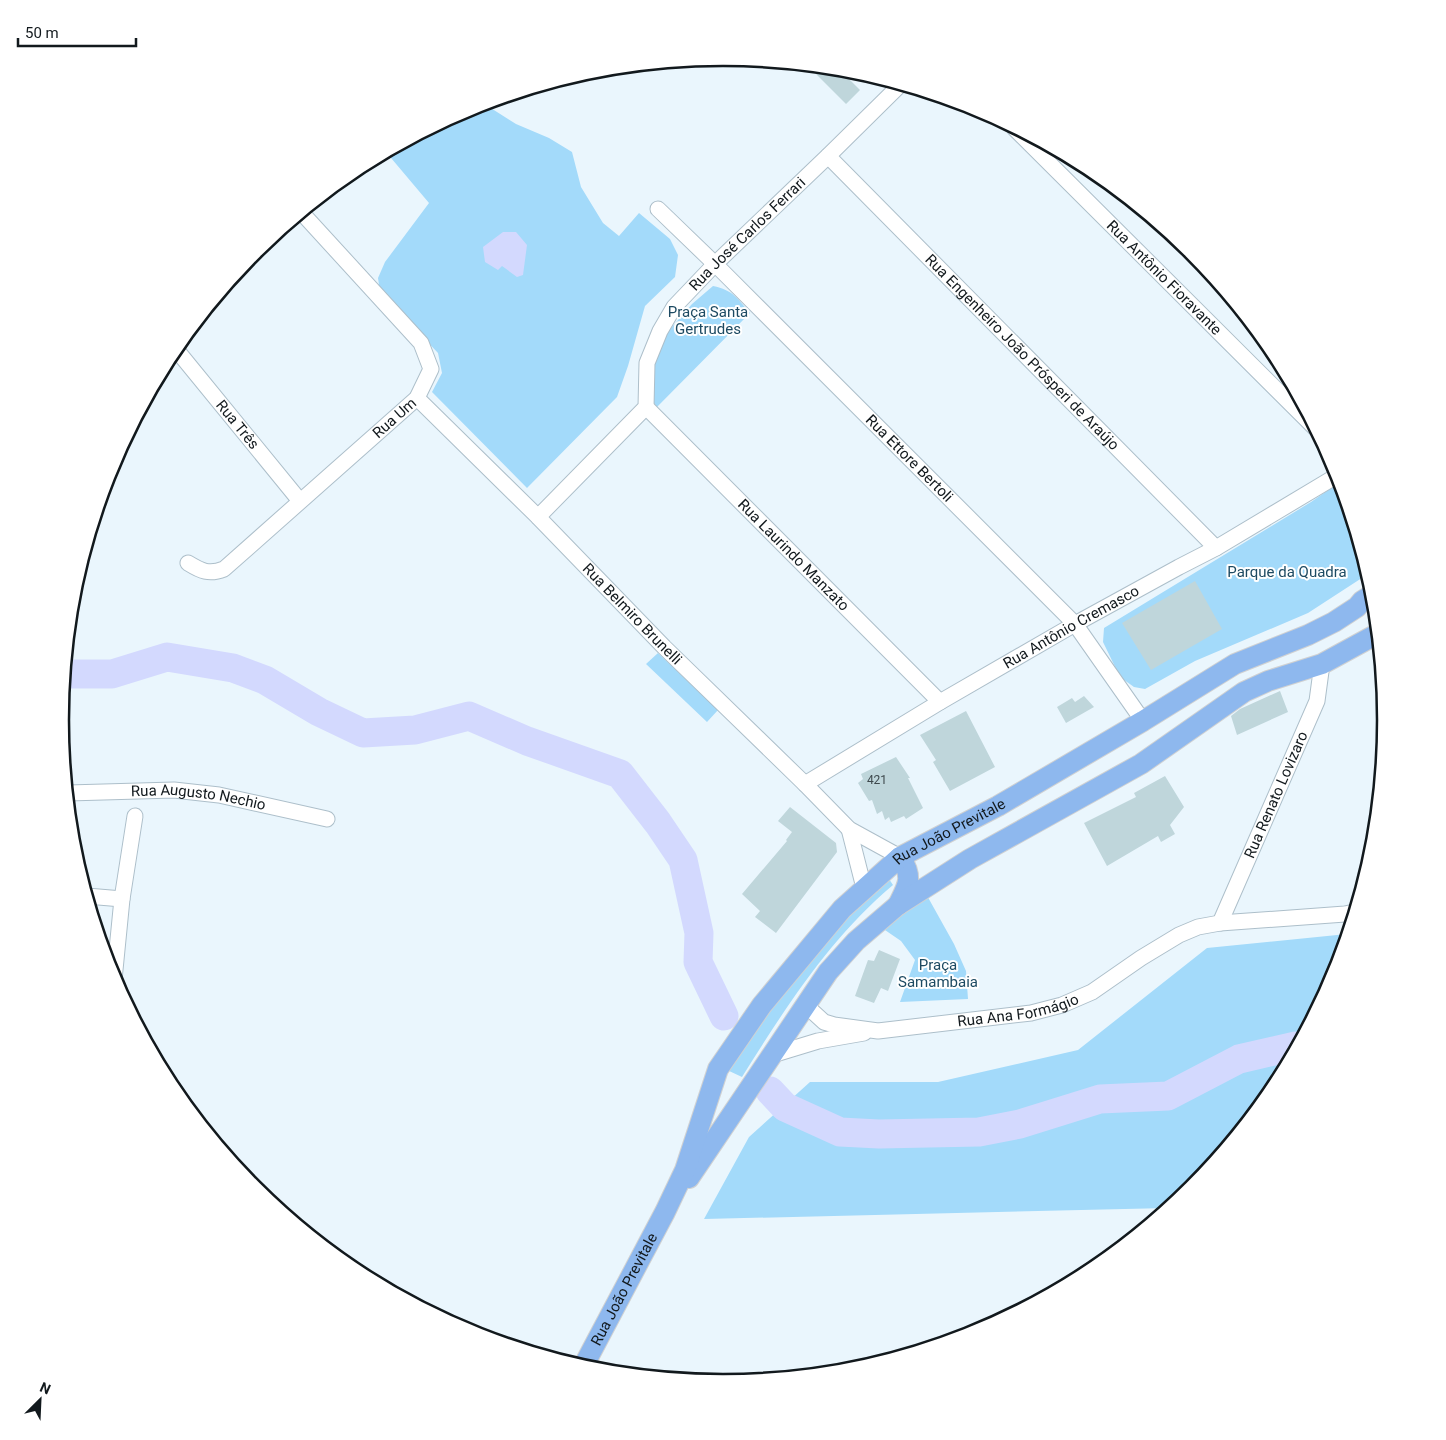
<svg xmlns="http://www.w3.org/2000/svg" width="1446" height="1440" font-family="Roboto,sans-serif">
<rect width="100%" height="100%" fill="#eaf6fd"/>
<path fill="#a3dafa" d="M487,103L486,105L516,124L549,138L572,152L581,187L603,223L619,236L639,213L670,239L678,255L675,277L645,306L628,366L617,397L527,488L432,392L442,373L438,353L380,292L378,278L385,262L429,203L386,152L470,108Z
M713,286C733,290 738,299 750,313L657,407L651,399L653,365L657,344L692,304Z
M1340,482L1368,574L1308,613L1195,661L1145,689L1134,687L1120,677L1103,642L1104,628L1311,502Z
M658,653L718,710L707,722L646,664Z
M887,876L893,885C829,939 786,1007 742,1077L727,1070L802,968L843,917Z
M925,892L954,944L966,971L968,999L900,1002L915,960L901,941L882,928Z
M1347,934L1335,974L1274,1088L1191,1189L1168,1208L704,1219L749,1137L810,1082H938L1078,1050L1207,948Z"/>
<path fill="#d3d9fe" d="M503,232H516L527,245L523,275L517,277L502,266L498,270L485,262L483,247Z"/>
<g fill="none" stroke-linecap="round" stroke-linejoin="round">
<path stroke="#d3d9fe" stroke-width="29" d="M65,674H112L167,657L233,668L265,680L319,712L363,733L415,730L469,716L527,741L620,774L658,823L683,860L699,933L698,962L724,1016
M770,1091L785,1107L840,1132L879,1134L979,1132L1020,1124L1100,1099L1168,1096L1239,1059L1296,1046"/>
</g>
<path fill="#bfd6db" d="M808,66L839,69L860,90L846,104Z
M1195,581L1222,629L1151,670L1122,623Z
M1280,691L1288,712L1237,735L1231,716L1240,709Z
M1084,696L1094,707L1066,723L1057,707L1072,698L1075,702Z
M966,711L995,767L950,791L933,762L936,760L920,735Z
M896,757L910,778H908L923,808L906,819L904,816L891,822L889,817L885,820L882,811L877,814L872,800L869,801L858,783L863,779L861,774Z
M1165,776L1184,807L1170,825L1175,834L1161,842L1158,836L1107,866L1084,823L1136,797L1134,793Z
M790,807L836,843L837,852L776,933L755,917L760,911L742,894L787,841L786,840L792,832L778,821Z
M879,950L900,959L888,991L881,988L874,1003L855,996L868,960L874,961Z"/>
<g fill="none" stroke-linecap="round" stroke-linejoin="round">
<g stroke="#adbfca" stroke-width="17">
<g id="minor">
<path id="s1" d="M1014,128L1315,428"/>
<path id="s2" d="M828,156L1216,548"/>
<path id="s3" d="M658,209L715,264L1075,624L1143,721"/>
<path id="s4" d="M175,348L300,501"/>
<path id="s5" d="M417,398L538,517L664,647L805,784L849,829L900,857"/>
<path id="s6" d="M646,407L940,702"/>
<path id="s7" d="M538,517L646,407L647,363L660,331L674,307L715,264L828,156L900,85"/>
<path id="s8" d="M188,563C201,571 209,575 224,569L417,398L431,369L421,343L302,213"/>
<path id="s9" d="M805,784L940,702L1075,624L1179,567L1216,548L1338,475"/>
<path id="s10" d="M68,793L174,790L219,795L327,819"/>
<path d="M849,829L864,888"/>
<path d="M87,896L122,899"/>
<path id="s11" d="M1220,923L1317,701L1322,664"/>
<path d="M114,980L122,899L135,816"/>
<path id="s12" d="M808,1000V1005L812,1011L824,1022L834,1025L878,1031L1031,1013L1062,1005L1092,992L1141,958L1179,935L1198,927L1220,923L1345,914L1354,912"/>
<path d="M772,1055L818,1041L864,1033"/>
</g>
</g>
<g stroke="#d0d1d2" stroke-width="22">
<g id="major">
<path d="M898,905C908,885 914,877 900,857"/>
<path d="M689,1178L828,972L856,941L898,905L970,859L1141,764L1244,692L1268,681L1322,664L1377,634"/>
<path id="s13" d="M583,1367L665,1212L685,1170L718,1069L762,1005L842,909L900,857L998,806L1143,721L1235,664L1308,635L1334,622L1357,607L1362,601L1373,594"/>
</g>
</g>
<use href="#minor" stroke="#fff" stroke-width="15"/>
<use href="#major" stroke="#8eb8ee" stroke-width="20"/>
</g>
<g text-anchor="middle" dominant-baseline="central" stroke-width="4" stroke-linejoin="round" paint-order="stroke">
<g font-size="12" fill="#3d484c">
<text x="877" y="780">421</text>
</g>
<g font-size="15" fill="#12191d" stroke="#fff">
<text stroke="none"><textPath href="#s7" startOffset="364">Rua José Carlos Ferrari</textPath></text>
<text stroke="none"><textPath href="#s1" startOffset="212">Rua Antônio Fioravante</textPath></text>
<text stroke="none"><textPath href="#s2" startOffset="276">Rua Engenheiro João Prósperi de Araújo</textPath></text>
<text stroke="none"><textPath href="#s8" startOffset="266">Rua Um</textPath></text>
<text stroke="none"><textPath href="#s4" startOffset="99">Rua Três</textPath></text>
<text stroke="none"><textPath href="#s3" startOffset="354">Rua Ettore Bertoli</textPath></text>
<text stroke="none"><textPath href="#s6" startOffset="209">Rua Laurindo Manzato</textPath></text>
<text stroke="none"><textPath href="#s5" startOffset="305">Rua Belmiro Brunelli</textPath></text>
<text stroke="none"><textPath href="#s9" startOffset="309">Rua Antônio Cremasco</textPath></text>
<text stroke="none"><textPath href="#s11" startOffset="140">Rua Renato Lovizaro</textPath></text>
<text stroke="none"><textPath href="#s10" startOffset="131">Rua Augusto Nechio</textPath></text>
<text stroke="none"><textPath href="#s13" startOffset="664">Rua João Previtale</textPath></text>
<text stroke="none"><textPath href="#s12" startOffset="225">Rua Ana Formágio</textPath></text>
<text stroke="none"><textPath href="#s13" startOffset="88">Rua João Previtale</textPath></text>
</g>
<g font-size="15" fill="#1d4a62" stroke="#fff">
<text x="708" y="312">Praça Santa<tspan x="708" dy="17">Gertrudes</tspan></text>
<text x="1287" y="572">Parque da Quadra</text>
<text x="938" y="965">Praça<tspan x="938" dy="17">Samambaia</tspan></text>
</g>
</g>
<path d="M0 0H1446V1440H0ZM69 720a654 654 0 1 1 1308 0a654 654 0 1 1-1308 0Z" fill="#fff" fill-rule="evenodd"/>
<path fill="none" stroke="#12191d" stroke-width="2.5" d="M69 720a654 654 0 1 1 1308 0a654 654 0 1 1-1308 0Z"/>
<g transform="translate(40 1400) rotate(24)" stroke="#ffffff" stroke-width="4" paint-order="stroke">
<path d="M0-4L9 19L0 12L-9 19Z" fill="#12191d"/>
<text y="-8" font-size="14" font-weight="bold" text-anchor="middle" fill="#12191d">N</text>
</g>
<path d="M18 38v8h118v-8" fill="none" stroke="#12191d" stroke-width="2.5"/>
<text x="25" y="38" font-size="15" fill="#12191d" stroke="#ffffff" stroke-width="4" paint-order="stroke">50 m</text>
</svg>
